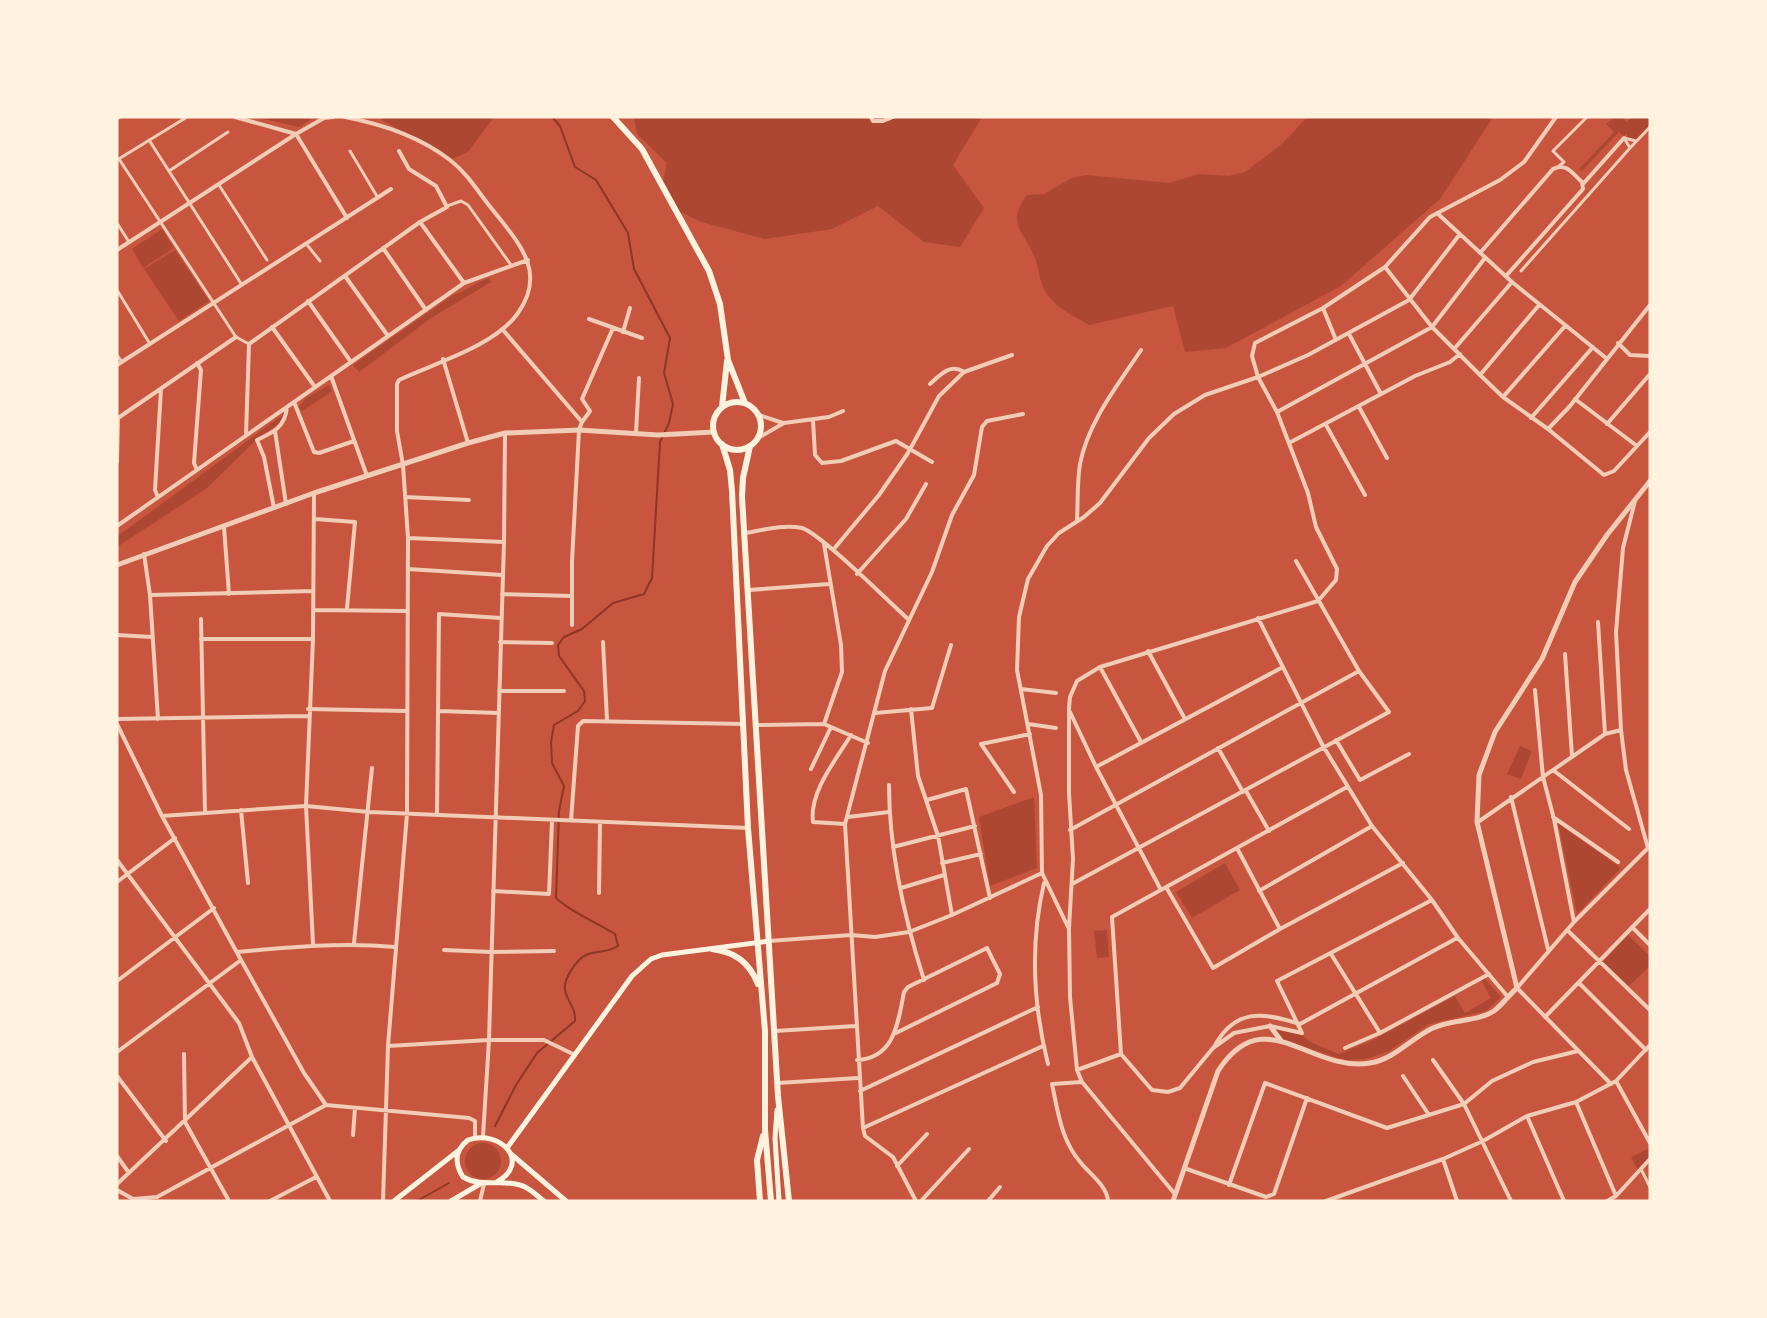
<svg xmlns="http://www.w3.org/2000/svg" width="1767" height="1318" font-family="'Asap Condensed',sans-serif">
<rect width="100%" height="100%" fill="#c8553d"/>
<path fill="#ae4732" d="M255,117H315L299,127Z
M377,117H494L468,152L452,159Z
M634,117H982L953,165L984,208L960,247L924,242L878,206L832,229L765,239L701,222L679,211L662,186L667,163L637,134Z
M1307,117H1493L1440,199L1341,286L1226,348L1185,352L1173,306L1089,325C1078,318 1063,312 1054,302C1038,286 1042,279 1036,261C1027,234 1004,224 1027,195L1044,194L1072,178L1086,175L1170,183L1198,174L1229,176L1245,172L1283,143Z
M1615,117H1622L1626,122L1633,117H1650V125L1636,140L1627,137V133L1624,136L1619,132L1582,171L1579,169L1614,132L1606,124Z
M162,229L174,248L143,268L132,249Z
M175,250L209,301L179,321L144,269Z
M489,278L491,282L431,318L359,372L353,365L453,295C467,291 476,282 489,278Z
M329,385L332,391L302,411L299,407L305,399Z
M284,414V420L259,437L207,488L117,547L118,536Z
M1520,746L1532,751L1521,779L1507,774Z
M1034,797L1037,868L990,886L979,817Z
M1558,823L1621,868L1577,914Z
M1225,863L1240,890L1192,918L1176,892Z
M1107,930L1109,957L1097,958L1094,931Z
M1628,935L1650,956V966L1629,986L1603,962Z
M1484,978L1501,997L1486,1011L1429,1024L1389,1051L1366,1059L1345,1060L1284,1040L1274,1028L1302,1035L1312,1043L1339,1054L1371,1041L1455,996L1465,1013L1491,998L1481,979Z
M465 1161a18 18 0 1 1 36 0a18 18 0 1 1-36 0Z
M1650,1148V1158L1638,1170L1631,1157Z"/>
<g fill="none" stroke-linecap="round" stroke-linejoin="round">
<path stroke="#8f3625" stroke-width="2" d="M495,1126L516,1085L537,1053L575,1021C576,1007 567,1002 565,990C563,979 577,959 586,955C597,950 608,953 618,946L615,934C595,921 573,914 556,898L559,811L564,786L552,763L551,742L554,725L578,711L585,701L584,691L559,656L558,645L564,637L582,629L613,603L644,594L652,578L660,442L669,423L673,404L664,373L670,338L634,269L628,233L596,180L575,167L560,126L552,117
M417,1201L449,1183"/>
<path stroke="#f1ccb7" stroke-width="3" d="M117,119L120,117
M1624,138L1636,141
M149,140L242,285
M1630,148L1650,127
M350,151L378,198
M119,159L236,337L249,344
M117,160L187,117
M1559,166L1564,162L1553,151L1587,117
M169,171L228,132
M219,185L267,260
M447,206L461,201L468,205L511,265
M117,223L129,242
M308,246L320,261
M1521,271L1630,148L1624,138
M117,290L150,344
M117,355L122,362
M1641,1169L1650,1187"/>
<path stroke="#f1ccb7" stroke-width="4" d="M235,117L296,134L347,218
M345,117C382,124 420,137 450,160C468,174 478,192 492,209C517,241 548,271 518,313C495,346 435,363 399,380L397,384V431L403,465L408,538L407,814L388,1046L383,1201
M871,117L873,121H883L893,117
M1583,184L1624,138
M1437,213L1512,282L1606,358
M420,222L464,283
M383,248L426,310
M117,250L296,134L324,118L333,117
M1480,253L1553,169C1566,162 1573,174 1582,182L1583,189L1506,276
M1385,267L1432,327L1480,375L1503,397L1548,429L1604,475L1614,471L1650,432
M345,276L388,336
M308,301L351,362
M1323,308L1336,340
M589,319L642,338
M272,327L315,387
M503,330L582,422L579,430L572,561V625
M623,332L630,308
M1349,334L1381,394
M1618,343L1630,355L1650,356
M1455,348L1512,282
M443,359L468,443
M117,365L391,189
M1480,375L1539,305
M331,376L367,476
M930,384C940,375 950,363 964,372
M1503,397L1565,326
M1575,399L1637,446
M294,402L314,452L319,453L354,441
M1359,407L1387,458
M1277,412L1432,327L1485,258
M759,415L783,423
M1531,418L1593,347
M813,420L815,455L822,463L841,461L896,441L932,462
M582,422L590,411L582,399L613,328
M1607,424L1650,374
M1326,425L1365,495
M1548,429L1570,406L1650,305
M275,431L286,504
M636,433L639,378
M246,435L249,344L420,222L447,207L436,186L409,169L399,151
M758,438L784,423L829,417L843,411
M1289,443L1415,376L1450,362L1460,354
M117,462L118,418L236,337
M197,470L194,463L201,370L197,363
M158,497L155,490L161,389
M405,497L469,500
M1635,501L1623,548L1616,632L1621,730L1626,770L1648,848
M274,508L264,457L257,440C274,432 285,427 287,407
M315,519L355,522L347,608
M1077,520C1078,502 1077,482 1080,464C1088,422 1118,385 1141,350
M117,526L464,283L528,260
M224,527L229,594
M746,533C763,530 784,524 802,528C821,534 889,602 909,620
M408,538L504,542
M824,544L841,645L842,672L824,724
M833,550L879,495L908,453L939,396L964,372L1012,355
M144,554L150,595L158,719
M408,569L502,575
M857,574L906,519L926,484
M749,590L829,584
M502,594L571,596
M150,595L313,591
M313,610L407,611
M1258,618L1323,746L1372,826L1432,900L1458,938L1508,997
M201,619L205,812
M1598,622L1605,734
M117,635L152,637
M201,639H313
M500,642L552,643
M603,642L607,720
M1148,651L1185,719
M1565,654L1572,756
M1100,667L1141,742
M1021,689L1056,693
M1535,690L1543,777L1554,819L1574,922
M499,691H564
M308,709L406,711
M911,709L918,776L938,836L952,915
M438,711L499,713
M1070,712L1096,767L1161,890
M875,713L932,708L951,645
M117,719L308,716
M117,724L162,816L241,960L304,1073L326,1105
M1028,724L1056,728
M756,725L824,724L868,743
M1336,740L1360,780L1409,754
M1218,748L1243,792
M1096,767L1283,667
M811,769L831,727
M1553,770L1629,829
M889,785C889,851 904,917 924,980
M1246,791L1269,831
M1014,792L981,744L1030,734
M1511,797L1548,949
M927,800L966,789L990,898
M241,810L248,883
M437,815L439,614L501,618
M162,816L306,806L369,812L748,828
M848,817L889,812
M1553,817L1618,862
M571,821L578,726L583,721L743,724
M1478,822L1605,734L1621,730
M845,824L813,822C809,792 836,760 851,735
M1070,830L1359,671
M893,847L975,826
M1237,848L1280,929
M117,860L239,1023L252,1057L330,1201
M942,863L981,854
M117,882L175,838
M1044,883C1030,943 1033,1004 1048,1064
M1072,884L1389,712L1359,671L1296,561
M1166,887L1213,968L1280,929L1403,863
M901,888L944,875
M493,891L549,894L552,821
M1259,891L1372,826
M599,893L600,823
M1068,927L1042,873L1041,795L1017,670L1019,617L1028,579L1047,546L1059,533L1084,517L1100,503L1149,438L1174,414L1205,395L1258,377L1308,355L1409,300L1460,234
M1632,927L1650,945
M1567,930L1650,1010
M769,941L851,935L875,937L909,932L952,915L1042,873
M354,943L372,768
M313,944L306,806L313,639L314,493
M444,950L491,952L554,951
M237,952C290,947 341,942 395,947
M1331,954L1380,1033
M117,981L214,908
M1579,983L1646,1050
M1545,1017L1650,909
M775,1031L855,1026
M388,1046L489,1040H544L575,1055
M1214,1047C1235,1008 1262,1012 1300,1024L1457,938
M1345,1048L1380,1033L1489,974
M117,1052L241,960
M184,1054L185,1122L229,1201
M1121,1054L1152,1090L1168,1092L1180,1088L1213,1048L1234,1033L1270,1026L1302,1033L1277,981L1432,900
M1121,1054L1112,917L1347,787
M857,1060C895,1058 898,1022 904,992L908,987L987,948L1000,974L997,983L896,1033
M1433,1060L1464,1104L1511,1201
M1077,1070L1121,1054
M117,1076L166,1141
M1403,1076L1429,1115
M1616,1081L1650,1143
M1082,1082L1052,1084C1058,1112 1061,1140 1081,1163C1090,1174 1107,1186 1108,1201
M778,1083L858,1078
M1611,1084L1517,988L1574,922L1648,848
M860,1091L1038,1007
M1576,1102L1616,1196
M326,1105L469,1118L475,1121V1137
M1527,1116L1564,1201
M863,1128L1043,1046
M353,1135L355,1108
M483,1136L489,1040L504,542L505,433
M117,1156L129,1173
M1443,1159L1457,1201
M897,1166L927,1134
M1184,1168L1266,1197L1274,1194L1307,1098
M117,1184L252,1057
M1229,1185L1265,1083L1387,1128L1464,1104L1492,1081L1533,1062L1578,1051
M117,1190L133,1199L157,1197L326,1105
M1174,1193L1082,1082L1077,1070L1070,997L1069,928L1073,859L1069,793V708L1070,697L1077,681L1100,667L1318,601L1336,580L1337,569L1316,527L1308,493L1277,412L1258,377L1252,356L1255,343L1323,308L1385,267L1430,217L1500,180L1524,162L1556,117
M270,1201L316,1177
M480,1201L484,1184
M916,1201L893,1157L865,1136L863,1128L845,824L885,671L932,572L952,515L974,475L982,427L987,421L1023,414
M921,1201L969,1149
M988,1201L1000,1187
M1326,1201L1443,1159L1483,1141L1527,1116L1576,1102L1616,1081L1650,1045
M1607,1201L1616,1196L1650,1159"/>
<path stroke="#f1ccb7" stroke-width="5" d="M117,565L314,493L468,443L505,433L579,430L658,435L714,432
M1270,1026L1282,1042
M1173,1201L1218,1071C1265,999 1309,1073 1370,1063C1395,1059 1411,1038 1433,1028C1452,1019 1477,1022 1494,1011C1502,1005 1509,995 1517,988L1477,822L1479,775L1495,732L1542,659L1575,582L1607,535L1650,481"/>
<path stroke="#fff3e0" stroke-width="5" d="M777,1110L775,1138L779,1201
M507,1148L632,976L651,959L662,955L769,941
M511,1154L566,1201
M497,1182C532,1162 500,1129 468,1140C455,1150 454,1163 463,1177C482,1188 500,1179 520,1185C529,1187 537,1196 544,1201
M394,1201L458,1151
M451,1201L480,1184"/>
<path stroke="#fff3e0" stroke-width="6" d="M613,117L642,149L709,271L720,304L728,360L745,403
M713 426a24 24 0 1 1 48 0a24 24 0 1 1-48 0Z
M722,407L727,361
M722,444L730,470L732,491L748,828L765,1031V1130L771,1201
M750,446L743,478L742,497L778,1096L789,1201
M712,949C735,952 749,962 758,984
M760,1201L757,1160L763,1136"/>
</g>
<rect width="1767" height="1318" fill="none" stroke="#fff3e0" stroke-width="237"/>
</svg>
